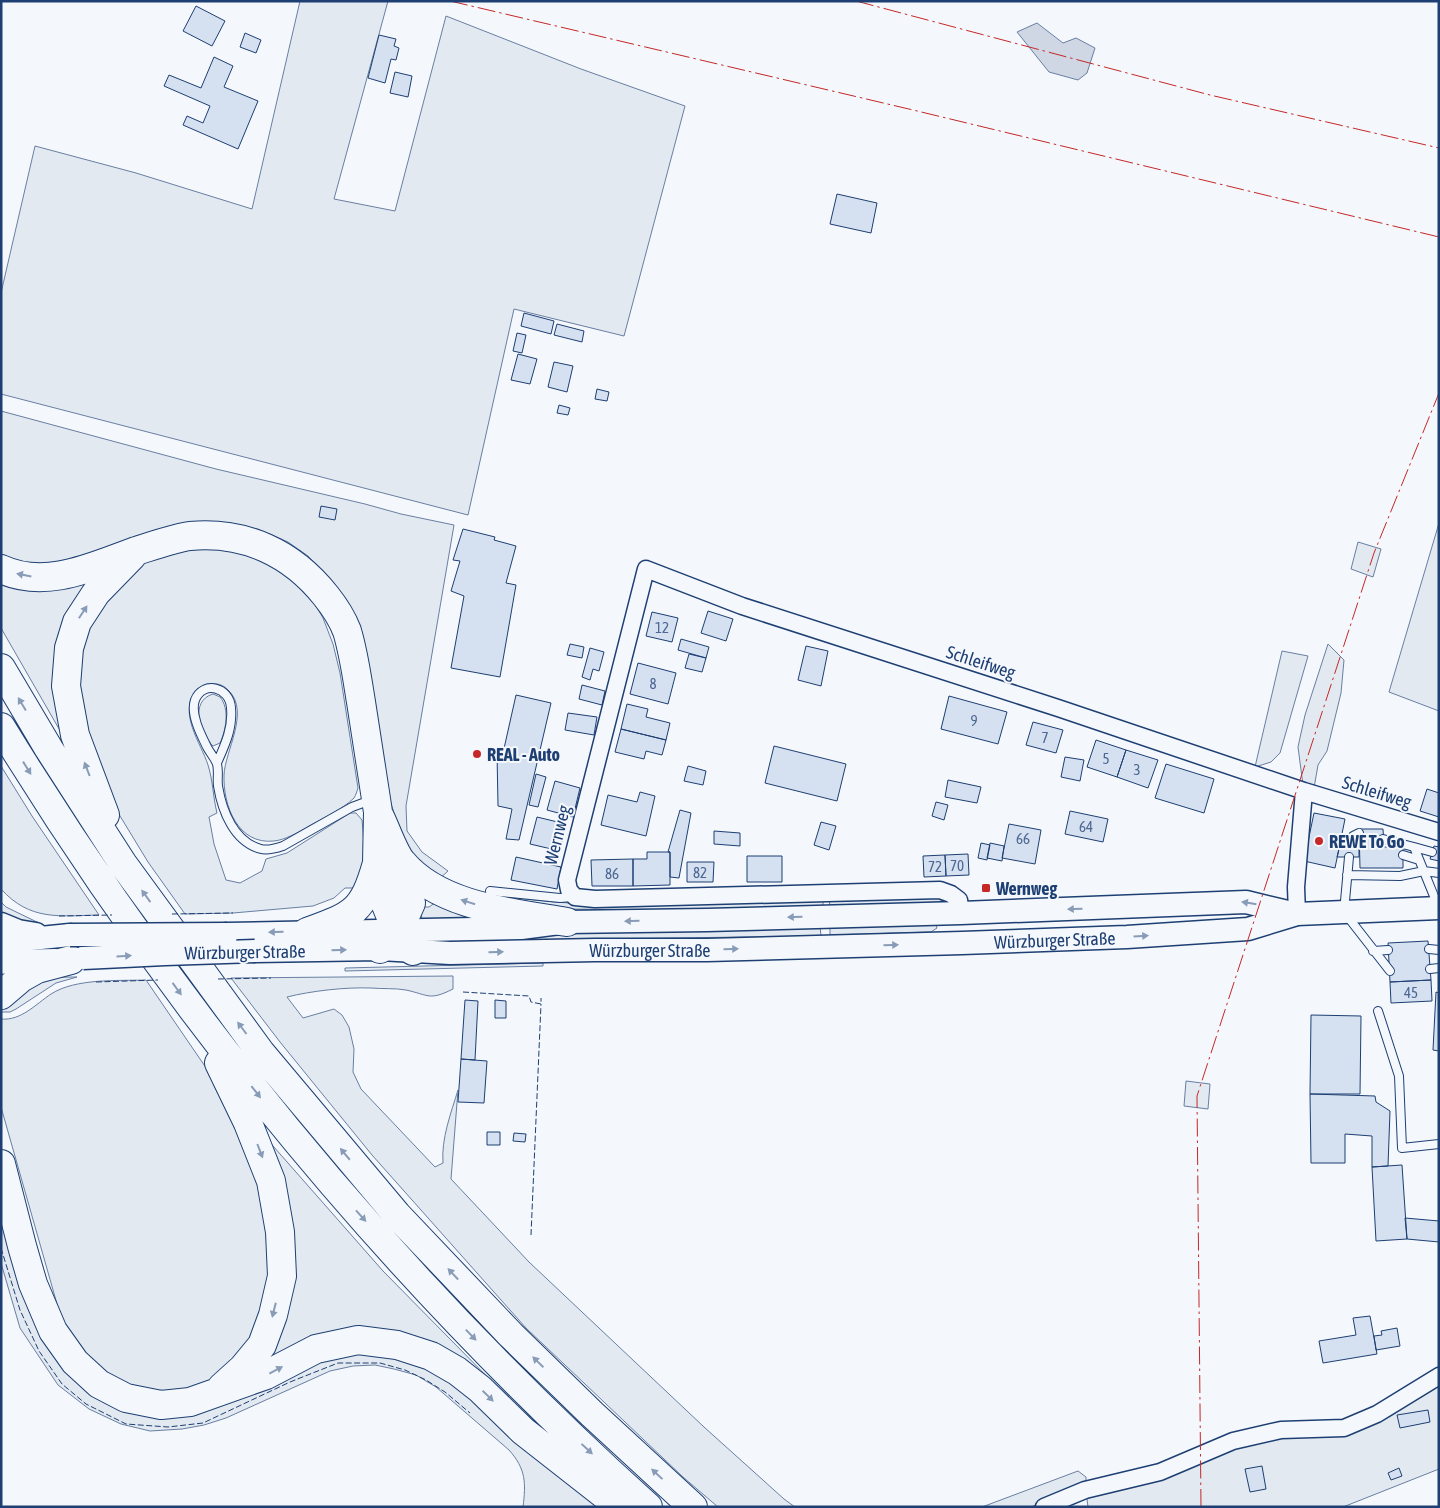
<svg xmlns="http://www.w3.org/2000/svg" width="1440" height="1508" font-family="'Asap Condensed',sans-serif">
<rect width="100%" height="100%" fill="#f4f7fb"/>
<path fill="#e3e9f0" stroke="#687fa3" d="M300,1H388L334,199L395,211L446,16L581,69L685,106L624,336L514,309L468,515L1,394V293L35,146L136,173L252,209Z
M1,411L216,469L365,504L401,514L454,525L406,806L407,831L422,852L448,871L438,880L417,861L400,833L390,800L345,600L328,577L308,556L288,542L258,529L230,523H186L52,567L1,560Z
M1439,523V711L1389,692Z
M1358,542L1381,549L1373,577L1351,569Z
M216,545L283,568L310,596L323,618L333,644L340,673L358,788C357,791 356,795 354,798C343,809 322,819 309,826C299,832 285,840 274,841C238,845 223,806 224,775C225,751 250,712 229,691C224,685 218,683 209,684C204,684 200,687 197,691C177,712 201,743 208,765C213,781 213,797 217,813L209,817L214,844L226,880L240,883L262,871L266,859L287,853L350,813H356L362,820L366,867L356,888H345L334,898L313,906L233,913L185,914L148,862L120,816L90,748L77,689L81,649L97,608L130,571L154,557Z
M97,574L76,606L66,741L1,628V582Z
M1328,644L1344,660L1341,693L1327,751L1318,765L1314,788L1303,785L1298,747L1305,715Z
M1282,651L1308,656L1280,753L1271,762L1255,767Z
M213,694L220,697C230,709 226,730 220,743L213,746C200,734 189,701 213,694Z
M1,766L32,816L99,915C59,916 30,921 1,889Z
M496,896L554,902L600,905L823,900V906L676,910L566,909L502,902Z
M938,897L942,899L940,902L830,906L829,900Z
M439,900L501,918L422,924L421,907H429Z
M1,902L6,907L39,923L26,925L1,915Z
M932,924L936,925L937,928L931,932L830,935V927Z
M820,926L821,936L440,941L441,936Z
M543,963V966L345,971V968Z
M453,976V989C429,1001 429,995 406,990C395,988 382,989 371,988C345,987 311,991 287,997L303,1018L334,1009L342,1015L349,1027L354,1049L353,1072L361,1089L435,1167L443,1163C441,1139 451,1113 458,1090L451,1179L529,1262L704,1427L784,1499L795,1507H718L683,1477L526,1328L372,1155L280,1042L231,978Z
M77,977L56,983L16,1009L10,1012H1C6,994 36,980 53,978C61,977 69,977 77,977Z
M146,980L213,1078L266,1183L276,1277L255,1343L214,1380L186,1390L160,1394L125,1385L95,1367L74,1341L61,1318L1,1107V1019C21,1021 36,1004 51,994C76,978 118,981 146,980Z
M1186,1081L1210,1084L1208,1109L1184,1106Z
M266,1138L383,1271L515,1405L410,1339L268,1362L264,1357L279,1327Z
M1,1219L9,1247L122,1408L357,1347L427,1361L607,1507H523C526,1483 526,1469 509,1450L436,1387L416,1375L394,1369L375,1365L353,1366L330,1371L226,1418L204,1425L182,1429L150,1431L121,1424L89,1409L58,1385L20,1328L1,1263Z
M1439,1378V1469L1343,1507H1088L1086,1491L1233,1442L1344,1428Z
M1078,1471L1086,1477V1485L1031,1507H982Z"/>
<path fill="#cfd7e4" stroke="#687fa3" d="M1037,23L1063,43L1076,38L1095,48L1087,73L1078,80L1049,72L1017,32Z"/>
<path fill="#d5e0f0" stroke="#1d3f73" d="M196,6L225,21L212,46L183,31Z
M245,33L261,40L256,53L240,47Z
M379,35L396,39L394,46L399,48L396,60L391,59L385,83L368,78Z
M214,57L233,66L224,87L258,101L238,149L183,125L187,116L203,123L210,106L164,86L169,75L201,88Z
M395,72L412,76L408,97L390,93Z
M837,194L877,203L871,233L830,224Z
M524,313L554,321L551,334L521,326Z
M557,324L584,331L582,342L554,335Z
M517,333L526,335L522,353L513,351Z
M518,354L537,359L530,384L511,380Z
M554,362L573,366L567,392L548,387Z
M597,389L609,392L607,401L595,399Z
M559,405L570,408L568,415L557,413Z
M321,506L337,509L335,520L319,517Z
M463,529L495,537L494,540L516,546L506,583L516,585L500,677L451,668L464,596L451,591L460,561L453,560Z
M708,611L733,619L726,641L701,633Z
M652,612L678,618L672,642L646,636Z
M681,639L709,647L706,658L678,650Z
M570,644L584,647L582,658L567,655Z
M806,646L828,651L821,686L798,680Z
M590,648L604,652L599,671L593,669L590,680L582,677Z
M689,654L706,658L702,672L685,668Z
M638,663L676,673L668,704L630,694Z
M582,685L605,691L602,705L579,699Z
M516,695L551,703L519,840L506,839L512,809L498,806L497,752L503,753Z
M949,696L1007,712L998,744L941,729Z
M627,704L648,709L646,717L670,723L666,740L621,729Z
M568,713L597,717L594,735L565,730Z
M1033,722L1063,730L1056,753L1026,745Z
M621,729L666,740L662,755L646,751L644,759L615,752Z
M1096,740L1126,750L1117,777L1087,767Z
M774,746L846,764L837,801L765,783Z
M1126,750L1158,760L1148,788L1117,777Z
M1065,757L1084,760L1080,781L1061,777Z
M1166,764L1214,779L1204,813L1155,798Z
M688,766L706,771L703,785L684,781Z
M536,774L546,777L538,807L529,805Z
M948,780L981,787L977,803L945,797Z
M555,781L580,788L573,817L547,810Z
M1427,789L1439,793V817L1420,811Z
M640,792L655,796L646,836L601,825L608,795L637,802Z
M936,802L948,805L944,820L932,816Z
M680,810L691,813L679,878L670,877V852H668Z
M1070,811L1108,819L1103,842L1065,834Z
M1314,813L1345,819L1335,868L1304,861Z
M537,817L566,824L560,851L530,844Z
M821,822L836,826L829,850L814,845Z
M1009,824L1041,830L1035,864L1002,858Z
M1359,829H1383L1384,847H1403V868H1360Z
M714,831L740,833V846L714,844Z
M981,843L990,845L987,860L978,858Z
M990,843L1004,846L1002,861L987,858Z
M1359,844V857H1337L1340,845Z
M1434,846L1439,847V861L1430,859Z
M647,852H670V885L633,886V859H647Z
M968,854L969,875L946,876L945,855Z
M945,855L946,876L924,877L923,856Z
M747,856H782V882H747Z
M516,857L561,867L557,889L511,880Z
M633,859V886H592L591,860Z
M687,862H714L713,882H687Z
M1428,941L1431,980L1390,982L1388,943Z
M1431,980L1432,1001L1391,1003L1390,982Z
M1436,992L1439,993V1051L1433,1050Z
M465,1000L478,1001L475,1060L461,1059Z
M495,1000L506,1001V1018H495Z
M1311,1015L1361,1016L1360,1094H1310Z
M461,1059L487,1061L484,1103L458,1102Z
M1310,1094L1375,1096L1376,1102L1390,1111L1388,1166L1372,1167V1136L1345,1134V1163H1311Z
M487,1132H500V1145H487Z
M514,1133L526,1134L525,1142L513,1141Z
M1402,1165L1407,1239L1376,1241L1372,1167Z
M1405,1218L1439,1221V1242L1407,1239Z
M1370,1316L1377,1354L1323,1363L1319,1341L1356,1335L1353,1318Z
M1397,1328L1400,1346L1376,1350L1374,1336L1382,1335L1381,1331Z
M1428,1410L1430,1422L1400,1428L1397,1415Z
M1262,1466L1266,1489L1250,1492L1245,1469Z
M1399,1468L1402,1476L1391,1480L1388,1473Z"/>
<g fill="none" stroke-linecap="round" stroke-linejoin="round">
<g stroke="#1d3f73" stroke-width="10">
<path id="service" d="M217,763C225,745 233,728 231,708C230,687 203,680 195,700C190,714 201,735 207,747C210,753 215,758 217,764C219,771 217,779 218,786C222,811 234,842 261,849C268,851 277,848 283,846L352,807L371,800
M1383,839L1414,847L1438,906
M1350,844L1353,836L1359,833
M1414,847L1432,852
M1403,855L1419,860
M1349,857L1344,912L1390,971
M1347,875L1400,876L1424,871L1439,873
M490,891L560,898L573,897
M1429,949L1439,950
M1373,951L1388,950
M1430,969L1439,968
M1378,1011L1399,1076L1402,1148L1439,1144"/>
</g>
<g stroke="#1d3f73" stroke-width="19">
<path id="minor" d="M961,913L959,900L951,894L940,890L595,899L575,897L569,890L567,880L646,569L742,606L1058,708L1304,791L1439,832
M1297,914L1296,887L1304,791
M1044,1507L1085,1490L1160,1472L1233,1441L1281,1430L1344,1428L1377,1414L1439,1376"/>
</g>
<g stroke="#1d3f73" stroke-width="25">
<g id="secondary">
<path d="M1,924L18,931L36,934"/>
<path d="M227,934L521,928L567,922L707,920L961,913L1246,902L1296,914"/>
<path d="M1,942L70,935"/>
<path id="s1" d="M255,951L380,949L450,953L595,950H707L962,943L1127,937L1248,929L1297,914L1439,908"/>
<path d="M1,963L14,961L55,960"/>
</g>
</g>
<g stroke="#1d3f73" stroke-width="30">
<path id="motorway" d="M1,569C46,590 94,566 136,551C149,547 178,537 190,536C245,531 292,553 326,596C334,606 342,618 347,631C354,654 357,678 361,702C366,734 371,766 376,799L378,812L377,863L386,905L392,920L413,951
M1,668L49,749L123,864L261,1053L397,1215L511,1335L592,1414L693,1507
M1,727C179,1018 395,1279 648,1507
M105,815L75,735L66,686L69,648L77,622L96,593L132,556
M380,817C386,829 394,853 402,862C439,907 514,913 567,922
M307,932C354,915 363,912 377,863
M380,949L399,930L411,903L401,861
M1,995L21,978L37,969L71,960
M219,1063L248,1123L271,1181L280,1232L282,1276L273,1315L262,1345L243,1368L222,1387
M1,1164L22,1246L33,1284L53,1331L75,1362L99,1384L126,1398L161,1405L190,1402L266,1375L316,1349L358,1340L397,1345L431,1356L457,1371L480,1389L523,1431L620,1507"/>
</g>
<use href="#service" stroke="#f4f7fb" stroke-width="8"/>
<use href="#minor" stroke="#f4f7fb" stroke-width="16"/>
<use href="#secondary" stroke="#f4f7fb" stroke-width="22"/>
<use href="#motorway" stroke="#f4f7fb" stroke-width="28"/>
<g stroke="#1d3f73" stroke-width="25" stroke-linecap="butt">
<path id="secondary-bridge" d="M70,935L227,934
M83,958L165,954L255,951"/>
</g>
<use href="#secondary-bridge" stroke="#f4f7fb" stroke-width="22"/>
<path stroke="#1d3f73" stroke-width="1" stroke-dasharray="6 2.5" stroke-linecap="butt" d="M172,914L233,913
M59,916L112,915
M218,979L271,978
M96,982L158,980
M463,992L529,996L531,1002L541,1004V998
M531,1235L541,1004
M1,1248L20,1310L39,1351L62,1384L86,1404L126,1424L168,1427L203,1423L290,1382L338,1363H380L405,1370L426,1380L445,1392L470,1413"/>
<path stroke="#c62828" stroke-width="1" stroke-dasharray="18 4 2.5 4" stroke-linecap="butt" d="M450,1L913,110L1439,237
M856,1L1210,95L1439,148
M1201,1507L1197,1096L1374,553L1439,393"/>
</g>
<defs><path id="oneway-solid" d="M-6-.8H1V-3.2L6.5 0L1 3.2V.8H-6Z" transform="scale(1.25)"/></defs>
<g fill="#889bb7">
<use href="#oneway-solid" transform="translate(24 575) rotate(-169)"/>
<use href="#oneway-solid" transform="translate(83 612) rotate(-57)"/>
<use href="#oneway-solid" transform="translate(22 704) rotate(-121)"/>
<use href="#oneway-solid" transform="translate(27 768) rotate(58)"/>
<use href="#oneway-solid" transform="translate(87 769) rotate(-111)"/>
<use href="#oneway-solid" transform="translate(146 896) rotate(-126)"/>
<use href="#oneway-solid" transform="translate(468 902) rotate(-162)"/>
<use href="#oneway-solid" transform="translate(1249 903) rotate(-171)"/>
<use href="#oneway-solid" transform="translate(1075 909) rotate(178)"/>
<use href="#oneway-solid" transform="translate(795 917) rotate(178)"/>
<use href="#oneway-solid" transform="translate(632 921) rotate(179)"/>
<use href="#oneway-solid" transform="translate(276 932) rotate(179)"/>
<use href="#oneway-solid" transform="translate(1141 936) rotate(-3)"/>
<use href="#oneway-solid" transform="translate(891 945) rotate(-2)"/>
<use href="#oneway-solid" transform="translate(731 949) rotate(-1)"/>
<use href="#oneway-solid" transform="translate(339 950) rotate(-1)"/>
<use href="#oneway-solid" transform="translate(496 952) rotate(-2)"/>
<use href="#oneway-solid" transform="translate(124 956) rotate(-3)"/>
<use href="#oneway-solid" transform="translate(177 989) rotate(54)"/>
<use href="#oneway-solid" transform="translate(242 1028) rotate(-127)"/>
<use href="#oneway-solid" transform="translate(256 1092) rotate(52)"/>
<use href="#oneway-solid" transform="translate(260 1151) rotate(69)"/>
<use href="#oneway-solid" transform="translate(345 1154) rotate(-130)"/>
<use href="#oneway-solid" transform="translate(361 1216) rotate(48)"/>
<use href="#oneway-solid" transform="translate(453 1274) rotate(-133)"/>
<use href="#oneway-solid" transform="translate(274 1310) rotate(104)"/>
<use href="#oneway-solid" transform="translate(471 1335) rotate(46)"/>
<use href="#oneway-solid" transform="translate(538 1362) rotate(-136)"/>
<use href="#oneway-solid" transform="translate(276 1370) rotate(-28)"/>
<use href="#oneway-solid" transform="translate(488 1396) rotate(44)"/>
<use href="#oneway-solid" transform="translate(587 1449) rotate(43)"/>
<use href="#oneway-solid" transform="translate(657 1474) rotate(-137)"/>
</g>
<g fill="#c62828" stroke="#f4f7fb" stroke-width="2">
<circle cx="477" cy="754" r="5"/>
<circle cx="1319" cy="841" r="5"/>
<rect x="981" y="883" width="10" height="10" rx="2.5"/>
</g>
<g text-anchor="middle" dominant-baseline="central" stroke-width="4" stroke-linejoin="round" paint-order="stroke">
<g font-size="15" fill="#4b6792">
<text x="662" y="627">12</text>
<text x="653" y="683">8</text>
<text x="974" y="720">9</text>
<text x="1045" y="737">7</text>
<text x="1106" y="758">5</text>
<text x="1137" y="769">3</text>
<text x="1086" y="826">64</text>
<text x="1023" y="838">66</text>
<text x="957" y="865">70</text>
<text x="935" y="866">72</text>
<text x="700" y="872">82</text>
<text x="612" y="873">86</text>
<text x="1411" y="992">45</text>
</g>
<g font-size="18" fill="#1d3f73" stroke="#f4f7fb">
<text transform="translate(981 662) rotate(18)">Schleifweg</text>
<text transform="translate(1377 792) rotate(17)">Schleifweg</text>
<text transform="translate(557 835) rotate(-76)">Wernweg</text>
<text stroke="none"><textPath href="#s1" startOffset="800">Würzburger Straße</textPath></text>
<text stroke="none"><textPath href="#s1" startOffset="395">Würzburger Straße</textPath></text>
<text transform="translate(245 952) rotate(-1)">Würzburger Straße</text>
</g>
<g font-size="18" font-weight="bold" fill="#1d3f73" stroke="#f4f7fb" text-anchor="start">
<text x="487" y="754">REAL - Auto</text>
<text x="1329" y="841">REWE To Go</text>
<text x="996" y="888">Wernweg</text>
</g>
</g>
<rect width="1440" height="1508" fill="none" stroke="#1d3f73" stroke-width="5"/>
</svg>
